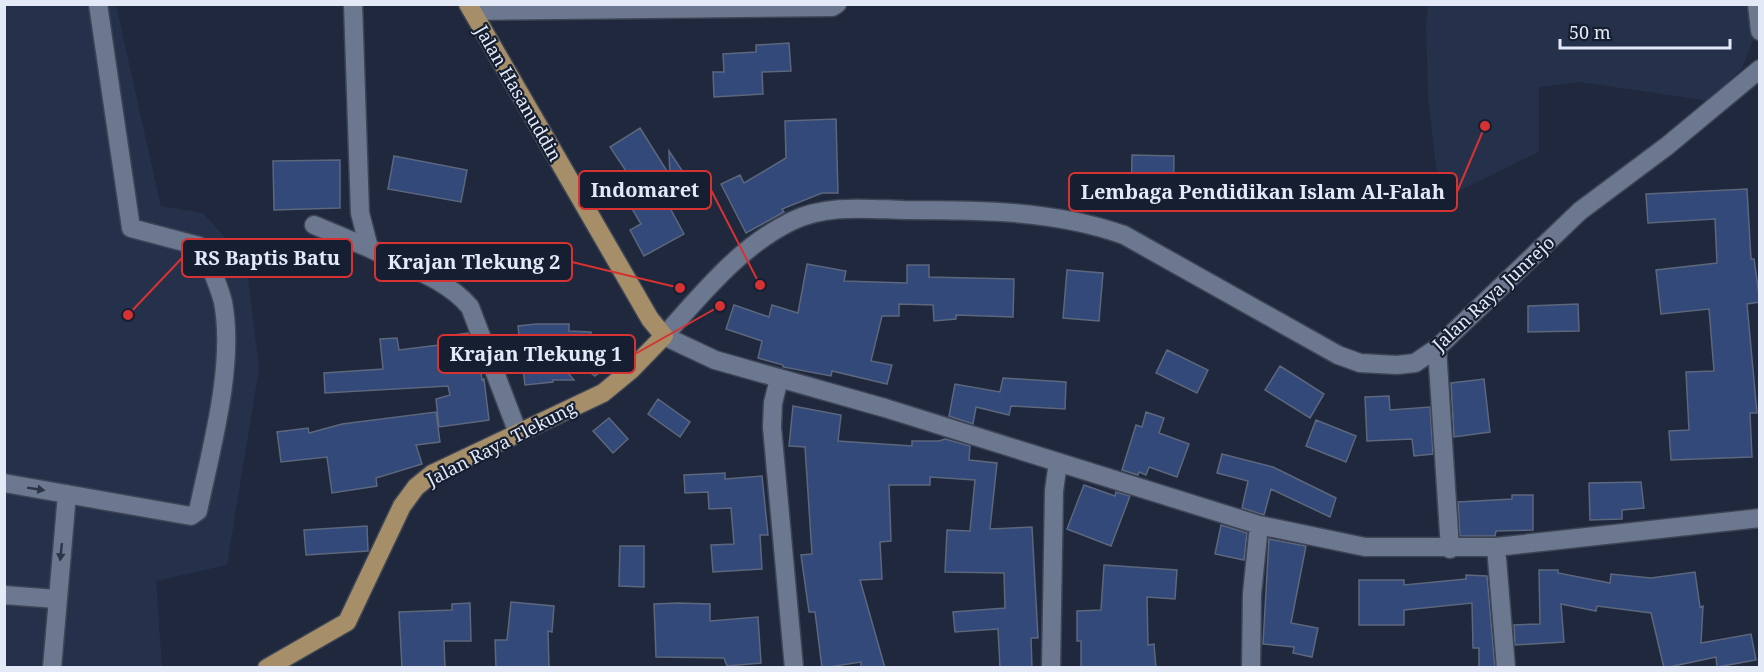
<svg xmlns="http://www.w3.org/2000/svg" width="1764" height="672" font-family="'Noto Serif',serif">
<rect width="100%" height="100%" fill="#1f283c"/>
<path fill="#25314b" d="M4,5H116L161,206L203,213L246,261L259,368L227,565L156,581L162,667H5Z
M1428,5H1750L1754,38L1742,68L1710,101L1580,82L1539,87V152L1440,200L1428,97L1426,24Z"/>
<path fill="#324979" stroke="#5c677d" stroke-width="1.5" d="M789,43L791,71L762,72L763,94L714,97L713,72H724L723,54L756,52V45Z
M836,119L838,193H822L782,209L784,212L746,233L721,184L740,175L744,183L786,158L785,121Z
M640,128L670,176L669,151L695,190L670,208L684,234L644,256L630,230L641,224L627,200L640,192L610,147Z
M1132,155L1174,156L1173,206L1131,205Z
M394,156L467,170L461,202L388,189Z
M340,160V208L274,210L273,161Z
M1747,189L1751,259H1754L1760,302L1747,304L1757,413H1750L1752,457L1671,460L1669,431L1689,430L1686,372L1714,371L1709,309L1661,314L1656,270L1717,263L1715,219L1648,223L1646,194Z
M807,264L846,271L844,281L907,283V265H929V277L1014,279L1013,317L956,315V319L934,321L933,305L899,304V316H882L871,361L892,365L887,384L832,371L831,376L783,367V365L758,358L762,341L726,329L734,305L769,317L772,305L798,313Z
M1067,270L1103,273L1099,321L1063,318Z
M1578,304L1579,331L1528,332V306Z
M536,324H569V331L591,332L589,358L619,335L630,349L595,376L560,351L554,357L574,380H553V382L525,385L518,326Z
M468,333L480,364L482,380L484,379L489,420L439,427L436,399L450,395L448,386L325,393L324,373L383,369L380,339L397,338L399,350L455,343L454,335Z
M1167,350L1208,370L1197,393L1156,373Z
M1280,366L1324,394L1310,418L1265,390Z
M1003,378L1066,382L1065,409L1011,406L1009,415L976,407L973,424L949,416L955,384L1000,392Z
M1484,379L1490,432L1454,437L1451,383Z
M1389,396L1390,410L1430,407L1433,454L1414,456L1412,439L1367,441L1365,397Z
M658,399L690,422L680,437L648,414Z
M793,406L841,415L838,441L912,446V441H939L945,439L970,446L969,460L997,463L990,529L1032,527L1038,638H1031L1032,668H1000L998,629L955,632L953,612L1005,608L1004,573L945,572L947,530L970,531L975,480L930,477V485H889L891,541L880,542L882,579L860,580L885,668H861V662L822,668L815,612H809L801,555L812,554L805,447L789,446Z
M436,412L440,442L416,445L422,464L376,478L377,486L332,493L327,457L281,462L277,432L308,428L309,433L342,424Z
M1146,412L1164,418L1159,433L1189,444L1177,477L1149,467L1146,475L1139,472L1138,475L1122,470L1136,425L1142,427Z
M609,418L628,439L613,453L593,431Z
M1316,420L1356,436L1346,462L1306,446Z
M1222,454L1273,467L1336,498L1330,517L1271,489L1264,515L1242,508L1248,481L1217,473Z
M725,473V479L762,476L768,535H760L762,569L713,572L711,545L734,544L731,508L709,509L708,492L685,493L684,475Z
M1641,482L1644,508L1622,510V519L1590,520L1589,483Z
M1084,485L1115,496L1116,492L1130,496L1111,546L1067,529Z
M1512,495H1533V530L1496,531L1495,536H1460L1458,502L1512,499Z
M1221,525L1247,533L1244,560L1215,554Z
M367,526L368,551L306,555L304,530Z
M1269,539L1306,546L1291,623L1318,628L1312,657L1293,653L1294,647L1263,644Z
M620,546H644V587L619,586Z
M1104,565L1177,570L1175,599L1147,597L1148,645L1154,644L1156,668H1081V641H1077V611L1101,610Z
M1539,570H1558V573L1610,583L1611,574L1651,578L1695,572L1700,607L1703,606L1701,643L1751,634L1756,660L1717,667L1716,657L1664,668L1651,613L1597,606L1596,611L1561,604L1564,642L1515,645L1514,625L1540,624Z
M1466,575L1487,576L1495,668H1479V648H1473L1472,603L1404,610V625H1359V580H1404V585L1466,579Z
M511,602L554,606L552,632L548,631L549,668H496L495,640H507Z
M470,603L471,641H444L445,668H402L399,612L452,610V604Z
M678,603L710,604V621L758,617L761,663L727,666L724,658L656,657L654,604Z"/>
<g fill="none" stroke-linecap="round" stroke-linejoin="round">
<g stroke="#3d4555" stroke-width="21">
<path id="minor" d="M353,4L360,213L369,248C402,265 446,278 470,307L518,433
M1757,4L1760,31
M472,11L832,7L837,4
M1760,69L1667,146L1580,211L1437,348L1415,363L1397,365L1360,363L1338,355L1124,235C1054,210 978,210 904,210C867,209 827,204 792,221C740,246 702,294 664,336L715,360L885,408L1259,525L1365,547H1496L1760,518
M314,225L369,248
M1437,348L1450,549
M779,379L773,403L772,427L794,668
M4,483L191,516L198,511C211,449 235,365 223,302C219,285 210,267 204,251L199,246L131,228L98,4
M1496,547L1506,668
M4,595L56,599
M52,668L67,494
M1051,668L1054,491L1058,462
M1251,668L1252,594L1259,525"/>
</g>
<g stroke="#3d4555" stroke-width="21">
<path id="major" d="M267,668L347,622L402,506L416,487L432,474L603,393L631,370L664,336L650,319L468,4"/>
</g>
<use href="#minor" stroke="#6c788f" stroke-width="18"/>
<use href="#major" stroke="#a58e68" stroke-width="18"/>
</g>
<defs><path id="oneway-solid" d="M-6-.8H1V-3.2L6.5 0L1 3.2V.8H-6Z" transform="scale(1.5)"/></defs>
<g fill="#2c3548">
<use href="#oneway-solid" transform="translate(36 489) rotate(9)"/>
<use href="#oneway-solid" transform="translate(61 552) rotate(96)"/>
</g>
<g text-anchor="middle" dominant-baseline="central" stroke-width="4.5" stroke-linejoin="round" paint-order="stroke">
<g font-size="18" fill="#e3e9f7" stroke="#161f31">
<text transform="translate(519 93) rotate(60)">Jalan Hasanuddin</text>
<text transform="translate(1493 293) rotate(-43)">Jalan Raya Junrejo</text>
<text transform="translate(501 443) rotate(-27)">Jalan Raya Tlekung</text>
</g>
</g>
<path fill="none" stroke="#d73232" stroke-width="2" d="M760 285L711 190M1485 126L1457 192M128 315L182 258M680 288L572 262M720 306L635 354"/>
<g fill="#d73232" stroke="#161f31" stroke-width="2">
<circle cx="760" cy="285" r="6"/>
<circle cx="1485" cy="126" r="6"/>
<circle cx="128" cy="315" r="6"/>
<circle cx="680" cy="288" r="6"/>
<circle cx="720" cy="306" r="6"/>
</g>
<g fill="#161f31" stroke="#d73232" stroke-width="2">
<rect x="579" y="171" width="132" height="38" rx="6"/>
<rect x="1069" y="173" width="388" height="38" rx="6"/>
<rect x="182" y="239" width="170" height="38" rx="6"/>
<rect x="375" y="243" width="197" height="38" rx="6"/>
<rect x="438" y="335" width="197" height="38" rx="6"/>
</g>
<g font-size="20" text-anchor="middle" font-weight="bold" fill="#e3e9f7">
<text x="645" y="197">Indomaret</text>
<text x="1263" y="199">Lembaga Pendidikan Islam Al-Falah</text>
<text x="267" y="265">RS Baptis Batu</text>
<text x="474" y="269">Krajan Tlekung 2</text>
<text x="536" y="361">Krajan Tlekung 1</text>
</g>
<rect width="1764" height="672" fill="none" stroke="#e3e9f7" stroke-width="12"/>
<path d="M1560 39v9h170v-9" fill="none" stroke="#e3e9f7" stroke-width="3"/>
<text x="1569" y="39" font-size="18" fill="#e3e9f7" stroke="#161f31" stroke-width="4.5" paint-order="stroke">50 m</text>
</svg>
